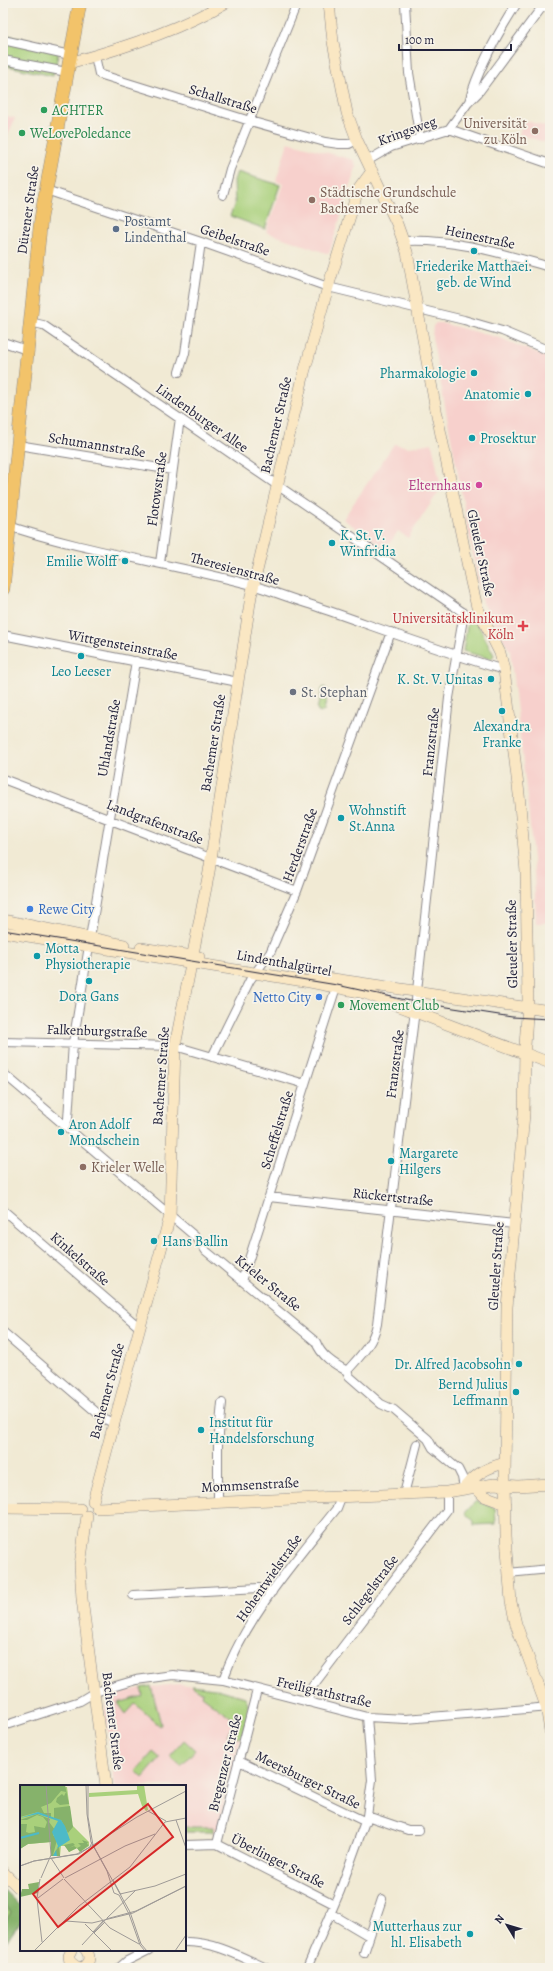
<svg xmlns="http://www.w3.org/2000/svg" width="553" height="1971" font-family="Alegreya,serif">
<rect width="100%" height="100%" fill="#f7f3e8"/>
<filter id="ink" filterUnits="userSpaceOnUse"><feTurbulence type="fractalNoise" baseFrequency=".025" numOctaves="2"/><feDisplacementMap in="SourceGraphic" scale="8" xChannelSelector="R" yChannelSelector="G"/><feConvolveMatrix kernelMatrix="1 2 1 2 8 2 1 2 1" color-interpolation-filters="sRGB"/></filter>
<filter id="wash" filterUnits="userSpaceOnUse"><feTurbulence type="fractalNoise" baseFrequency=".012" numOctaves="4" result="noise"/><feDisplacementMap in="SourceGraphic" scale="16" xChannelSelector="R" yChannelSelector="G"/><feGaussianBlur stdDeviation="0.9" result="paint"/><feColorMatrix in="noise" values="0 0 0 0 0 0 0 0 0 0 0 0 0 0 0 0 0 1.4 0 .05"/><feComposite in="paint" operator="in"/></filter>
<g filter="url(#wash)">
<rect width="100%" height="100%" fill="#f1ead4"/>
<path fill="#f7d0cc" d="M3,115L15,118L3,148Z
M524,120L550,128V144L519,134Z
M288,142L354,160L356,167L329,254L266,232L283,184L276,181Z
M436,323H441L500,338L550,359V923H536L534,870L528,805L510,651L482,601L432,337L433,326Z
M432,443L441,488L408,538L398,531L386,549L343,519L394,444L410,447Z
M179,1684L214,1688L242,1695L247,1700L248,1708L217,1832L185,1833V1786H115L105,1710L109,1700L114,1695L141,1688Z"/>
<path fill="#a9d07b" stroke="#66795b" d="M3,34L60,47L53,76L3,65Z
M237,172L280,185L265,229L230,216L235,203L234,180Z
M475,619L494,655L491,659L463,651L468,621Z
M324,687L328,690L324,711L320,713L317,709L322,689Z
M476,1501L495,1508L496,1524L474,1525V1521L465,1513Z
M192,1685L214,1688L245,1697C253,1707 244,1727 241,1738L227,1735L236,1721L202,1696L203,1693L192,1686Z
M151,1686L161,1724L160,1726L135,1704L126,1714L118,1703L143,1696L141,1688Z
M184,1740L195,1750L181,1766L170,1756Z
M153,1752L160,1758L143,1778L136,1771Z
M185,1827H213V1832H185Z
M3,1889L21,1907V1921L3,1946Z"/>
<path fill="#86b26b" stroke="#546a53" d="M3,1889L21,1907V1921L3,1946V1926L11,1912L3,1902Z"/>
</g>
<g filter="url(#ink)">
<g fill="none" stroke-linecap="round" stroke-linejoin="round">
<g stroke="#8a8688" stroke-width="10">
<path id="street" d="M405,3L409,73L420,139
M535,3L550,8
M3,40L70,55
M95,56L99,74L250,121L325,142L339,144H349L357,140
M3,60L67,72
M469,102C478,68 498,33 517,3
M449,129L550,164
M367,161L391,147L449,129L468,103L478,93L545,3
M46,190L201,242L328,287L464,320L502,331L550,351
M223,195L230,169L297,3
M404,241C453,238 503,254 550,267
M30,322L43,325L464,613
M3,342L27,350
M179,372L185,353L201,242
M18,445L172,470
M3,524C84,552 170,563 252,585C272,591 292,599 312,605C376,627 439,651 504,670
M160,563L180,418
M3,635L238,682
M3,779L297,891
M90,938L136,661
M3,1042L175,1046L305,1084
M212,1057L250,980L270,953L297,891L391,632
M3,1073L198,1239L206,1251L316,1342C321,1356 334,1364 347,1371L349,1376L381,1404L394,1410L428,1439L433,1448L458,1469L462,1477L464,1488
M65,1125L68,1119L73,1043L89,946
M269,1197L514,1224
M3,1210L139,1327
M242,1281L336,987
M3,1332L103,1418L115,1424
M347,1371C360,1356 373,1344 377,1324L414,1018L449,698L464,613
M404,1494L417,1444
M218,1501V1444L222,1403
M508,1573L550,1569
M133,1595L259,1588L272,1592
M223,1680C246,1616 295,1561 337,1508L342,1495
M307,1702L312,1687L447,1510V1492
M3,1726L80,1701L95,1692L136,1680L173,1675L223,1680L367,1717L406,1719L550,1707
M239,1761L366,1822
M367,1816L408,1830H419
M217,1844L257,1690
M185,1845L217,1844L334,1904
M330,1913L369,1936
M185,1942C213,1941 242,1957 266,1968
M364,1953L382,1899
M119,1968L127,1961L149,1950
M307,1968L340,1891L367,1816L372,1780L367,1717"/>
</g>
<g stroke="#8a8688" stroke-width="12">
<path id="secondary" d="M329,3L333,42L347,113L357,140L397,224L407,252L435,405L471,582L477,607L500,653L504,670L519,794L526,872L528,1001L525,1046L524,1114L507,1307L505,1476L506,1536L511,1602L516,1624L546,1706L550,1731
M69,63C121,49 179,30 225,3
M3,920L124,945
M3,932L310,982L365,993L550,1063
M141,948L199,957
M313,976L550,1011
M474,1486L484,1496L506,1504
M464,1488C477,1473 486,1468 505,1463
M93,1501L170,1216L175,1046L209,872L251,596L304,373L328,287L358,190L372,171
M3,1508L80,1509
M97,1508L447,1492L494,1484L518,1486L550,1484
M87,1516L80,1565L82,1599L106,1786
M3,1872L21,1890
M72,1950L69,1956L70,1962L78,1968
M79,1968C88,1967 92,1958 86,1950"/>
</g>
<g stroke="#8a8688" stroke-width="14">
<path id="primary" d="M3,589L41,218L80,3"/>
</g>
<use href="#street" stroke="#fff" stroke-width="8"/>
<use href="#secondary" stroke="#fae7c3" stroke-width="11"/>
<use href="#primary" stroke="#f2c36a" stroke-width="13"/>
<path stroke="#22223b" stroke-width="1" d="M3,930L337,985L415,1002L512,1017L550,1019"/>
</g>
</g>
<g fill="#2e9e5b" stroke="#f7f3e8" stroke-width="1.5">
<circle cx="44" cy="110" r="4"/>
<circle cx="22" cy="133" r="4"/>
<circle cx="341" cy="1005" r="4"/>
</g>
<g fill="#8d6e63" stroke="#f7f3e8" stroke-width="1.5">
<circle cx="535" cy="131" r="4"/>
<circle cx="312" cy="200" r="4"/>
<circle cx="83" cy="1167" r="4"/>
</g>
<circle fill="#5c6f8a" stroke="#f7f3e8" stroke-width="1.5" cx="116" cy="229" r="4"/>
<g fill="#0f9aa8" stroke="#f7f3e8" stroke-width="1.5">
<circle cx="474" cy="251" r="4"/>
<circle cx="474" cy="373" r="4"/>
<circle cx="528" cy="394" r="4"/>
<circle cx="472" cy="438" r="4"/>
<circle cx="332" cy="543" r="4"/>
<circle cx="125" cy="561" r="4"/>
<circle cx="81" cy="656" r="4"/>
<circle cx="491" cy="679" r="4"/>
<circle cx="502" cy="711" r="4"/>
<circle cx="341" cy="818" r="4"/>
<circle cx="37" cy="956" r="4"/>
<circle cx="89" cy="981" r="4"/>
<circle cx="61" cy="1132" r="4"/>
<circle cx="391" cy="1161" r="4"/>
<circle cx="154" cy="1241" r="4"/>
<circle cx="519" cy="1364" r="4"/>
<circle cx="516" cy="1392" r="4"/>
<circle cx="201" cy="1430" r="4"/>
<circle cx="470" cy="1934" r="4"/>
</g>
<circle fill="#d1479c" stroke="#f7f3e8" stroke-width="1.5" cx="479" cy="485" r="4"/>
<path fill="#e0444e" stroke="#f7f3e8" stroke-width="1.5" d="M521 620h4v4h4v4h-4v4h-4v-4h-4v-4h4z"/>
<circle fill="#6b7280" stroke="#f7f3e8" stroke-width="1.5" cx="293" cy="692" r="4"/>
<g fill="#3f7fe0" stroke="#f7f3e8" stroke-width="1.5">
<circle cx="30" cy="909" r="4"/>
<circle cx="319" cy="997" r="4"/>
</g>
<g text-anchor="middle" dominant-baseline="central" stroke-width="3.5" stroke-linejoin="round" paint-order="stroke">
<g font-size="14" fill="#22223b" stroke="#f7f3e8">
<text transform="translate(223 99) rotate(17)">Schallstraße</text>
<text transform="translate(407 131) rotate(-20)">Kringsweg</text>
<text transform="translate(28 210) rotate(-82)">Dürener Straße</text>
<text transform="translate(480 237) rotate(12)">Heinestraße</text>
<text transform="translate(235 240) rotate(19)">Geibelstraße</text>
<text transform="translate(202 418) rotate(35)">Lindenburger Allee</text>
<text transform="translate(276 425) rotate(-77)">Bachemer Straße</text>
<text transform="translate(97 445) rotate(9)">Schumannstraße</text>
<text transform="translate(157 489) rotate(-82)">Flotowstraße</text>
<text transform="translate(481 553) rotate(78)">Gleueler Straße</text>
<text transform="translate(235 569) rotate(15)">Theresienstraße</text>
<text transform="translate(123 645) rotate(11)">Wittgensteinstraße</text>
<text transform="translate(109 738) rotate(-80)">Uhlandstraße</text>
<text transform="translate(431 742) rotate(-84)">Franzstraße</text>
<text transform="translate(213 743) rotate(-81)">Bachemer Straße</text>
<text transform="translate(155 822) rotate(21)">Landgrafenstraße</text>
<text transform="translate(300 845) rotate(-70)">Herderstraße</text>
<text transform="translate(512 944) rotate(-91)">Gleueler Straße</text>
<text transform="translate(284 963) rotate(10)">Lindenthalgürtel</text>
<text transform="translate(97 1031) rotate(2)">Falkenburgstraße</text>
<text transform="translate(395 1064) rotate(-83)">Franzstraße</text>
<text transform="translate(161 1076) rotate(-86)">Bachemer Straße</text>
<text transform="translate(277 1130) rotate(-73)">Scheffelstraße</text>
<text transform="translate(393 1197) rotate(6)">Rückertstraße</text>
<text transform="translate(80 1259) rotate(41)">Kinkelstraße</text>
<text transform="translate(496 1266) rotate(-86)">Gleueler Straße</text>
<text transform="translate(268 1283) rotate(39)">Krieler Straße</text>
<text transform="translate(107 1391) rotate(-75)">Bachemer Straße</text>
<text transform="translate(250 1485) rotate(-3)">Mommsenstraße</text>
<text transform="translate(269 1578) rotate(-55)">Hohentwielstraße</text>
<text transform="translate(370 1590) rotate(-53)">Schlegelstraße</text>
<text transform="translate(324 1692) rotate(13)">Freiligrathstraße</text>
<text transform="translate(113 1721) rotate(83)">Bachemer Straße</text>
<text transform="translate(225 1763) rotate(-76)">Bregenzer Straße</text>
<text transform="translate(308 1780) rotate(26)">Meersburger Straße</text>
<text transform="translate(278 1861) rotate(27)">Überlinger Straße</text>
</g>
<g font-size="14" fill="#27864d" stroke="#f7f3e8" text-anchor="start">
<text x="52" y="110">ACHTER</text>
<text x="30" y="133">WeLovePoledance</text>
<text x="349" y="1005">Movement Club</text>
</g>
<g font-size="14" fill="#785e54" stroke="#f7f3e8" text-anchor="start">
<text x="527" y="123" text-anchor="end">Universität<tspan x="527" dy="16">zu Köln</tspan></text>
<text x="320" y="192">Städtische Grundschule<tspan x="320" dy="16">Bachemer Straße</tspan></text>
<text x="91" y="1167">Krieler Welle</text>
</g>
<g font-size="14" fill="#4e5e75" stroke="#f7f3e8" text-anchor="start">
<text x="124" y="221">Postamt<tspan x="124" dy="16">Lindenthal</tspan></text>
</g>
<g font-size="14" fill="#0d838f" stroke="#f7f3e8" text-anchor="start">
<text x="474" y="266" text-anchor="middle">Friederike Matthaei.<tspan x="474" dy="16">geb. de Wind</tspan></text>
<text x="466" y="373" text-anchor="end">Pharmakologie</text>
<text x="520" y="394" text-anchor="end">Anatomie</text>
<text x="480" y="438">Prosektur</text>
<text x="340" y="535">K. St. V.<tspan x="340" dy="16">Winfridia</tspan></text>
<text x="117" y="561" text-anchor="end">Emilie Wolff</text>
<text x="81" y="671" text-anchor="middle">Leo Leeser</text>
<text x="483" y="679" text-anchor="end">K. St. V. Unitas</text>
<text x="502" y="726" text-anchor="middle">Alexandra<tspan x="502" dy="16">Franke</tspan></text>
<text x="349" y="810">Wohnstift<tspan x="349" dy="16">St.Anna</tspan></text>
<text x="45" y="948">Motta<tspan x="45" dy="16">Physiotherapie</tspan></text>
<text x="89" y="996" text-anchor="middle">Dora Gans</text>
<text x="69" y="1124">Aron Adolf<tspan x="69" dy="16">Mondschein</tspan></text>
<text x="399" y="1153">Margarete<tspan x="399" dy="16">Hilgers</tspan></text>
<text x="162" y="1241">Hans Ballin</text>
<text x="511" y="1364" text-anchor="end">Dr. Alfred Jacobsohn</text>
<text x="508" y="1384" text-anchor="end">Bernd Julius<tspan x="508" dy="16">Leffmann</tspan></text>
<text x="209" y="1422">Institut für<tspan x="209" dy="16">Handelsforschung</tspan></text>
<text x="462" y="1926" text-anchor="end">Mutterhaus zur<tspan x="462" dy="16">hl. Elisabeth</tspan></text>
</g>
<g font-size="14" fill="#b23c85" stroke="#f7f3e8" text-anchor="end">
<text x="471" y="485">Elternhaus</text>
</g>
<g font-size="14" fill="#be3a42" stroke="#f7f3e8" text-anchor="end">
<text x="514" y="618">Universitätsklinikum<tspan x="514" dy="16">Köln</tspan></text>
</g>
<g font-size="14" fill="#5b616d" stroke="#f7f3e8" text-anchor="start">
<text x="301" y="692">St. Stephan</text>
</g>
<g font-size="14" fill="#366cbe" stroke="#f7f3e8" text-anchor="start">
<text x="38" y="909">Rewe City</text>
<text x="311" y="997" text-anchor="end">Netto City</text>
</g>
</g>
<g transform="translate(20 1785)">
<rect width="166" height="166" fill="#f1ead4"/>
<path d="M0,0L47,2L52,40L69,57V61L60,67L57,63L49,67L46,61H41L40,71H31V57L8,59L0,64ZM117,0H124L128,25L126,26L122,21L118,9L69,12V8L117,5Z" fill="#a9d07b"/>
<path d="M0,0H45L49,19L40,20L36,17L37,13L42,9L44,11L46,7L41,6L31,18L21,22L24,28H31V33L18,27L0,32ZM50,21L53,42L48,48L41,35L34,34V23ZM17,29L30,34L29,37L35,45L33,50L37,55L33,70L39,61L40,71H31V57L8,59L0,64V39H7L6,47L9,48L15,47L14,41L25,43L27,37L23,32L17,30L7,35H0ZM62,55L68,57L67,59L69,60L60,67L57,63L49,67L44,60L53,58L55,60L49,63L54,61L57,63L61,61L58,58H64ZM19,97L18,108L0,112L2,104H9L8,99Z" fill="#86b26b"/>
<path d="M18,27L41,35L45,41L50,55L36,64L37,71H33L38,61L32,47L38,36L18,29L0,33Z" fill="#4dbac7"/>
<path fill="none" stroke="#4dbac7" stroke-width="2" d="M0,53L19,48"/>
<path fill="none" stroke="#9e9a97" stroke-width="1" d="M66,0L67,29L71,57L87,86L94,108L99,110L109,129L120,160L125,166M68,0V32L73,60L110,127L121,159L127,166M128,26L146,36M156,35L166,63M31,73L44,93M0,81L14,76L59,69L117,32L166,6M0,81L14,76L57,69L70,62L72,57M21,93L31,70L26,0M45,93L105,61L135,49M44,94L90,143L119,159M93,95L101,110M100,109L135,101L166,89M17,113L20,94M18,113L43,94M17,114L22,157M87,133L115,106M46,136L72,138L113,128L166,101M65,139L92,166M73,147L83,136M74,148L85,137M62,160L86,134L116,126L166,101M14,166L59,121L110,82L145,37L166,33M155,166L166,150"/>
<path fill="#d62828" fill-opacity="0.15" stroke="#d62828" stroke-width="2" d="M128,19L153,52L38,142L13,109Z"/>
<rect width="166" height="166" fill="none" stroke="#22223b" stroke-width="2"/>
</g>
<rect width="553" height="1971" fill="none" stroke="#f7f3e8" stroke-width="16"/>
<g transform="translate(507 1925) rotate(308)" stroke="#f7f3e8" stroke-width="3" paint-order="stroke">
<path d="M0-3L7 15L0 10L-7 15Z" fill="#22223b"/>
<text y="-6" font-size="11" font-weight="bold" text-anchor="middle" fill="#22223b">N</text>
</g>
<path d="M399 44v6h112v-6" fill="none" stroke="#22223b" stroke-width="2"/>
<text x="405" y="44" font-size="12" fill="#22223b" stroke="#f7f3e8" stroke-width="3" paint-order="stroke">100 m</text>
</svg>
